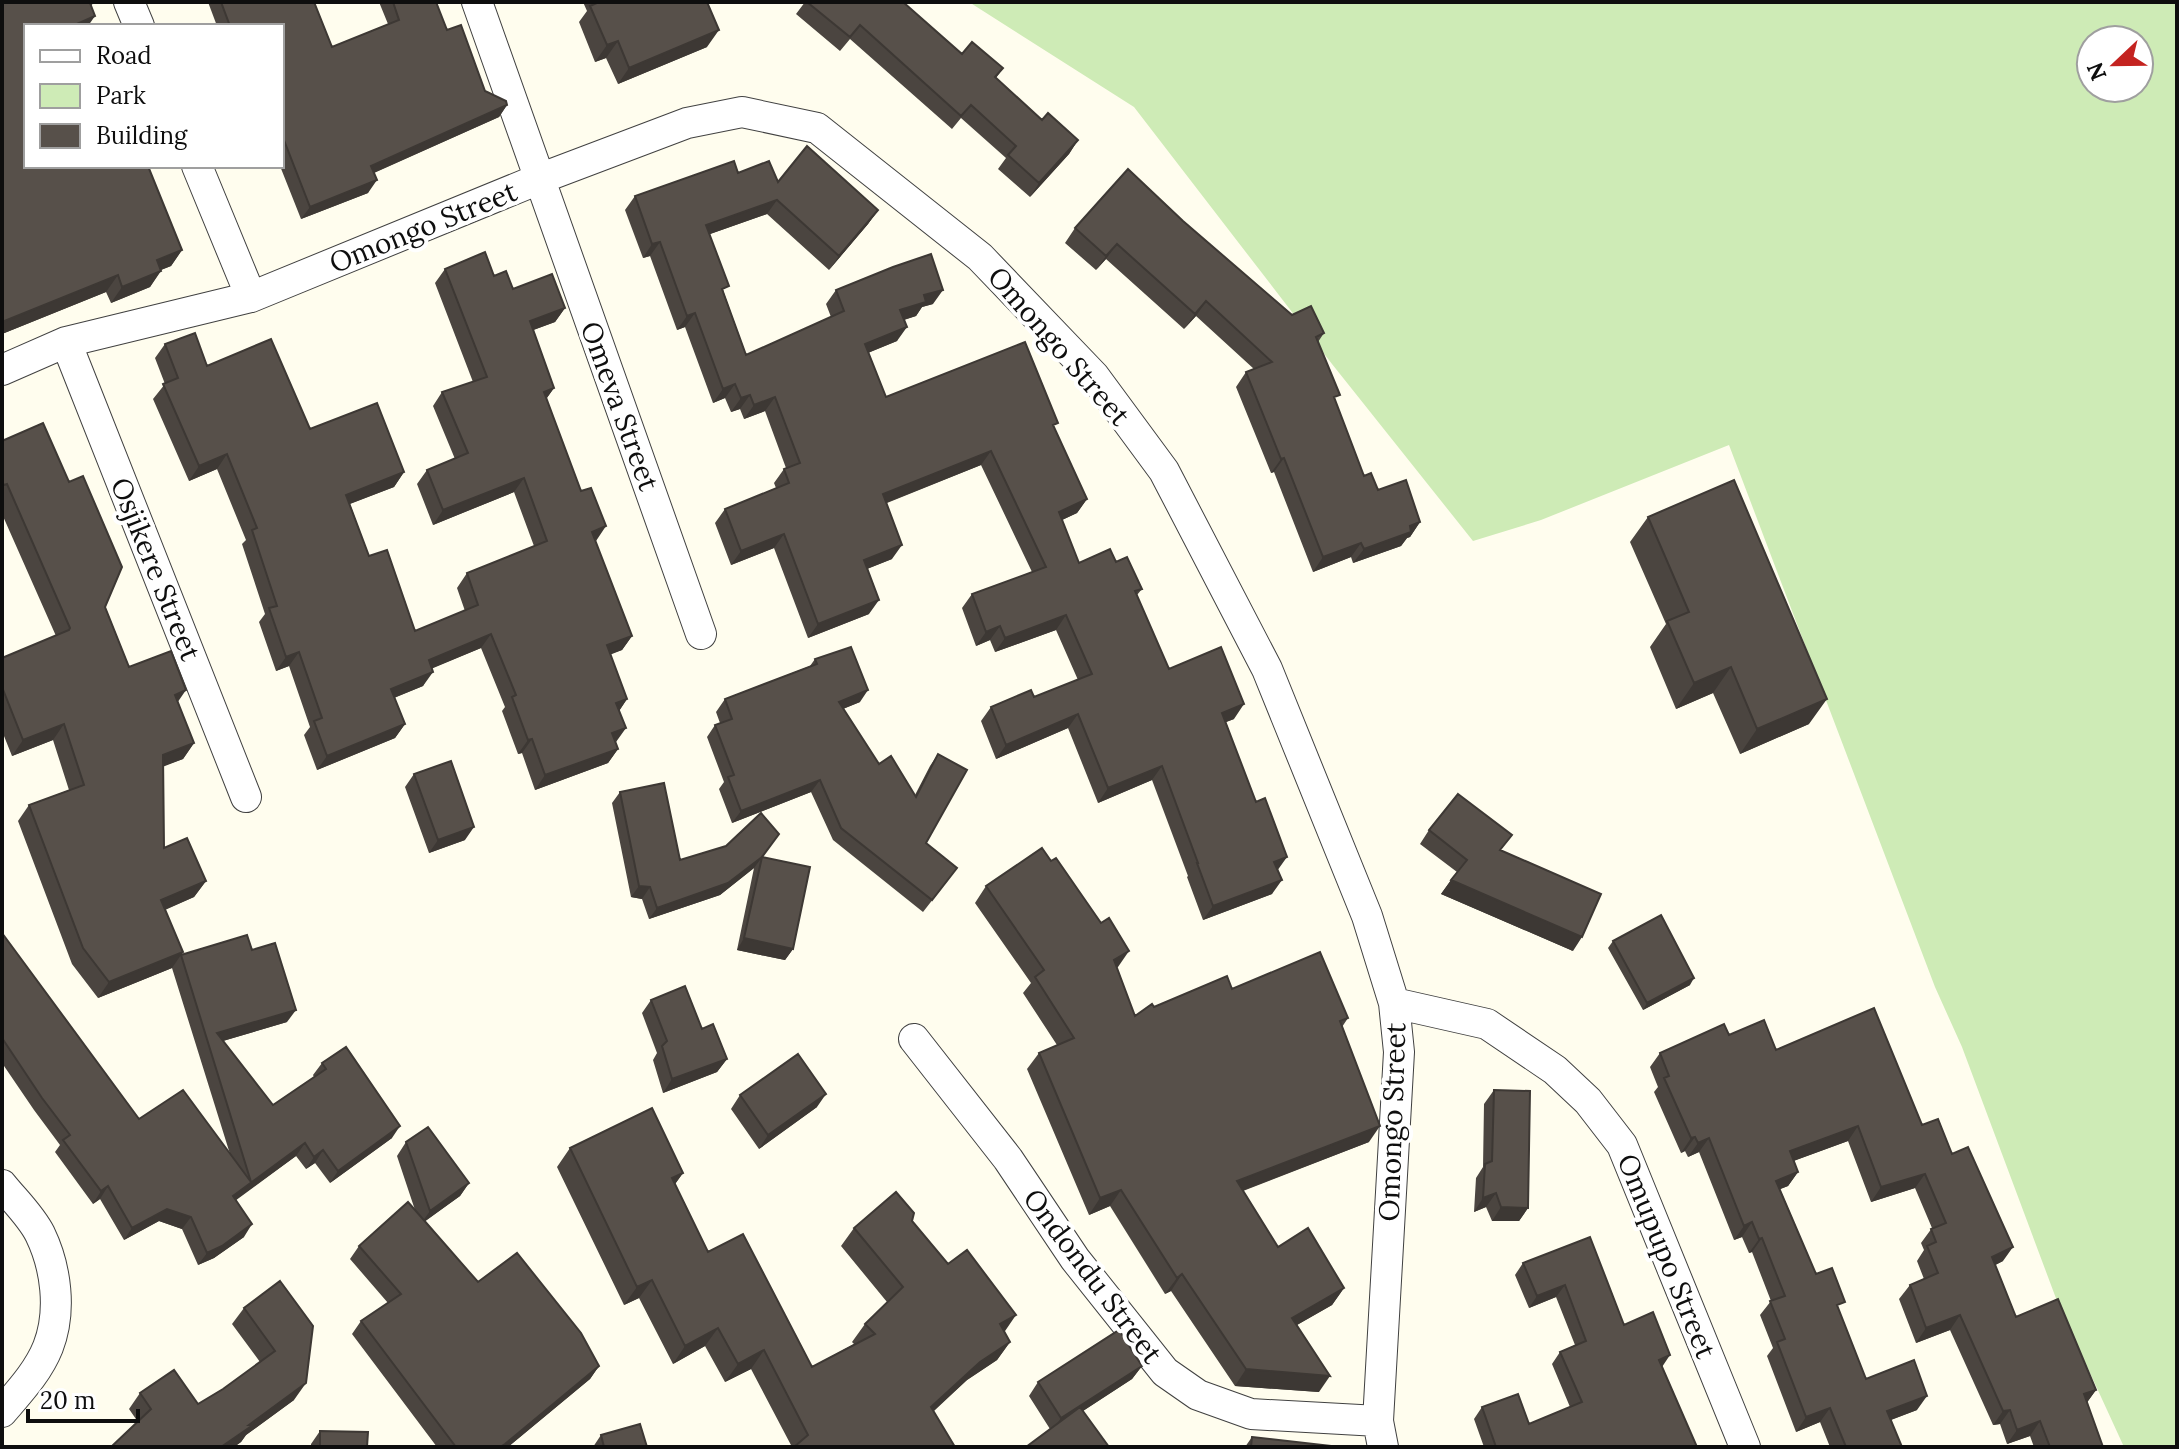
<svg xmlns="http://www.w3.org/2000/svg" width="2179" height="1449" font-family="Lora,serif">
<rect width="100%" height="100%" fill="#fffdee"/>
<path fill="#ceebb6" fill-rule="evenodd" d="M969,2H2177V1447H2124L2057,1301L1962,1047L1935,987L1729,445L1541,520L1473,541L1332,364L1134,107ZM2091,40H2139V88H2091Z"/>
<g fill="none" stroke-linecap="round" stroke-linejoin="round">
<g stroke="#414141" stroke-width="32">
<path id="street" d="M129,2L139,26
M477,2L701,634
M197,166L251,297
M66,342L246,797
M2,370L66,342L251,297L539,179L687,123L742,112L817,128L980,257L1094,376L1164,471L1267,669L1367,916L1394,1003L1399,1052L1378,1421L1383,1447
M1394,1003L1487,1024L1555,1070L1588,1101L1622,1145L1745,1447
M914,1039L1008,1159L1075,1259L1165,1372L1198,1395L1251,1414L1378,1421
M2,1185C14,1200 31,1216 40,1234C56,1267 62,1311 48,1347C38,1372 19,1392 2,1412"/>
</g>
<use href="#street" stroke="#fff" stroke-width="30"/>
</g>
<path fill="#4b4540" d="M2,2H94L91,6L26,26L182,250L171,266L161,270L150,287L111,303L106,292L2,334Z
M208,2H314L332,47L388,24L379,2H436L447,30L485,91L507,105L499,117L374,173L368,193L301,219L280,166H282V26H217Z
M583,2H707V47L618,84L606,58L595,62L579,22L587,11Z
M805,2H903L962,54L1003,68L996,78L1042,120L1078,140L1069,154L1030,197L998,169L1006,158L961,118L952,129L850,39L840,51L796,14Z
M738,173L778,182L878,210L868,224L829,270L767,214L710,234L724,293L746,355L831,317L826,304L836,290L933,304L922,307L916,316L904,320L897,341L868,353L886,397L1054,428L1087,499L1077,513L1062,520L1079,563L1116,562L1142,589L1137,595L1169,669L1234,719L1226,722L1278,871L1272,894L1203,920L1187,877L1188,876L1152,780L1098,803L1068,728L996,759L981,721L991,707L1034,697L1078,680L1056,630L995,652L990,640L976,646L962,608L972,594L1032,572L981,465L887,503L892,559L867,569L869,614L808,638L774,548L731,565L715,523L725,509L776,488L774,483L784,469L786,468L765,411L744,419L740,409L731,412L725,398L713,403L685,327L677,330L650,256L643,258L625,210L635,196Z
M1183,221L1292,315L1324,333L1318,342L1335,401L1364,476L1378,490L1420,522L1410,537L1407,538L1401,546L1353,563L1351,557L1313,572L1274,472L1271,473L1236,387L1246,372L1254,369L1196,316L1184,329L1106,259L1096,270L1065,243L1075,228Z
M445,269L494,276L513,289L565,308L555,322L533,330L554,388L546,399L595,541L632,636L622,650L610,654L627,699L619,711L615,742L618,749L608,763L535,790L522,753L518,754L502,711L505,707L481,648L432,668L423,686L394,698L405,724L395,738L317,770L304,735L310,727L289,666L276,671L259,622L265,614L242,544L246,540L217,469L189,481L153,399L165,384L155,358L165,344L207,366L310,429L404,472L394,487L350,504L369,556L415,631L465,611L457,588L467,573L534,546L514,492L433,525L417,484L427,470L455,459L433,406L442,392L473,382L435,283Z
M2,441L105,607L129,667L178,702L194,743L183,759L163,766L164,848L206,881L194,897L165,910L183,952L181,955L252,950L287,1022L223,1041L273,1105L314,1077L313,1075L322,1063L392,1138L330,1183L315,1163L306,1169L296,1156L235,1200L244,1237L214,1258L198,1265L182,1229L159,1221L124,1240L100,1199L93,1204L55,1152L60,1145L34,1110L2,1063V933L139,1119L230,1154L172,968L98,998L72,964L18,821L29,805L69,790L53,740L12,756L2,731V658L56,636L2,514Z
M1648,517L1809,724L1740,754L1713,693L1676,709L1650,647L1666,624L1630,542Z
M815,659L860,702L843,709L879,764L915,795L930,766L938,754L926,843L948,880L923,912L833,840L811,792L732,823L719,789L724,782L707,737L715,725L720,723L716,712L725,699L810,666Z
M414,774L465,840L429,853L405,787Z
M620,792L680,860L763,857L793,949L785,960L737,950L754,868L720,895L649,919L642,899L631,897L612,803Z
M1429,830L1501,851L1573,951L1441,894L1457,872L1420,844Z
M986,886L1118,967H1117L1135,1016L1154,1007L1232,989L1348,1018L1342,1027L1369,1142L1243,1191L1278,1247L1344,1288L1332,1305L1297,1325L1319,1392L1235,1386L1171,1291L1165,1294L1110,1206L1089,1215L1027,1069L1039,1053L1057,1045L1023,993L1031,983L975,903Z
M1613,941L1690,985L1643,1010L1608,948Z
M651,1000L727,1059L717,1072L663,1093L653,1060L657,1053L642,1013Z
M1729,1035L1776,1050L1922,1125L1952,1154L2003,1261L1995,1265L2016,1317L2096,1390L2087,1402L2103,1447H2034L2030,1436L2007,1444L2000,1424L1993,1425L1950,1330L1916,1343L1899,1299L1910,1285L1924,1279L1917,1261L1924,1250L1921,1243L1932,1228L1915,1188L1871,1202L1848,1141L1793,1161L1798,1172L1788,1186L1780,1189L1816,1274L1839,1310L1866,1379L1917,1410L1891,1420L1902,1447H1830L1820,1422L1796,1432L1767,1356L1773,1348L1760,1315L1771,1301L1752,1252L1749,1253L1742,1237L1734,1240L1699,1152L1688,1157L1685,1151L1681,1153L1654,1092L1658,1087L1650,1067L1660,1053Z
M1494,1090L1528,1208L1519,1221H1492L1486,1207L1474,1212L1476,1178L1483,1167L1484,1104Z
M740,1095L817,1107L759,1149L731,1109Z
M406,1142L469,1183L460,1196L425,1221L478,1282L599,1366L590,1379L508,1447H437L352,1334L361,1321L388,1303L350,1259L359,1246L415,1210L397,1156Z
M570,1148L683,1173L675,1184L708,1252L812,1367L854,1344L852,1342L865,1324L887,1302L841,1246L854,1228L912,1221L1004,1332L1010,1342L997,1360L967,1380L933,1411L955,1447H792L751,1369L725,1382L705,1346L673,1364L639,1298L624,1305L557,1167Z
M1590,1237L1624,1325L1662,1366L1697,1447H1484L1474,1419L1482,1407L1529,1424L1570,1407L1552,1364L1560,1352L1575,1345L1556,1297L1529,1308L1515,1275L1523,1263Z
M280,1281L294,1400L246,1435L241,1442L234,1447H111L138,1422L129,1409L140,1393L198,1404L223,1389L260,1362L232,1324L244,1308Z
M1142,1366L1132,1379L1083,1411L1050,1429L1029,1396L1038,1382Z
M320,1431L367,1447H311V1444Z
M601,1435L647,1447H593Z
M1252,1437L1340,1447H1245Z"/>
<path fill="#3d3834" d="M95,16L88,26H76L77,24Z
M719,30L707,47L618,84L629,68Z
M618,41L606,58L595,62L607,45Z
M507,105L499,117L362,178L371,166Z
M1078,140L1069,154L1030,197L1039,183Z
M377,180L368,193L301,219L310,207Z
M777,200L767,214L696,239L706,225Z
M878,210L868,224L829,270L839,256Z
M660,242L650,256L643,258L652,244Z
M1117,244L1106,259L1096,270L1106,256Z
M182,250L171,266L145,276L157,260Z
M161,271L150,287L111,303L122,287Z
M118,275L106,292L2,334V322Z
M943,290L933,304L922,307L916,316L890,324L900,310L924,295Z
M1206,301L1196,316L1184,329L1195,314Z
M565,308L555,322L520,335L530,321Z
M695,313L685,327L677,330L687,316Z
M907,327L897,341L855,358L865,344Z
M735,384L725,398L713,403L723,389Z
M554,388L544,402V392Z
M750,395L740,409L731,412L741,398Z
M775,397L765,411L744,419L754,405Z
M991,451L981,465L873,508L883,494Z
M227,454L217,469L189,481L199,466Z
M1284,458L1274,472L1271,473L1281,459Z
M404,472L394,487L336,509L346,495Z
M524,478L514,492L433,525L443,510Z
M1087,499L1077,513L1049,526L1059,512Z
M1420,522L1410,537L1407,538L1401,546L1353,563L1364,549L1410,526Z
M606,526L596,541L592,532Z
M784,534L774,548L731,565L741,551Z
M1361,543L1351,557L1313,572L1323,557Z
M902,545L892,559L854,574L864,560Z
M879,600L869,614L808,638L818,624Z
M1066,615L1056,630L995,652L1005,638Z
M1000,626L990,640L976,646L986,632Z
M491,634L481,648L419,674L429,660Z
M632,636L622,650L597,660L607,645Z
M299,652L289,666L276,671L286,657Z
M1731,667L1713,693L1676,709L1694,683Z
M433,672L423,686L381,703L391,689Z
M186,690L175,706V695Z
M868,690L860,702L830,714L839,702Z
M627,699L617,714L616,703Z
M1827,699L1809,724L1740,754L1757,729Z
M1244,704L1234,719L1213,727L1222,713Z
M1078,714L1068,728L996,759L1006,745Z
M64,724L53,740L12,756L23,740Z
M405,724L395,738L317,770L327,756Z
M626,728L616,742L612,733Z
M532,739L522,753L518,754L528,740Z
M194,743L183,759L152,771L163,755Z
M618,749L608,763L535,790L545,775Z
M1162,766L1152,780L1098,803L1108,788Z
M820,780L811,792L732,823L741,811Z
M474,827L465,840L429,853L438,840Z
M779,834L754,868L720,895L649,919L657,908Z
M1287,857L1277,871L1274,862Z
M1282,880L1272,894L1203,920L1213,906Z
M1451,880L1582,937L1573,951L1441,894Z
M206,881L194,897L150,916L161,900Z
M639,886L650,887L642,899L631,897Z
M744,938L793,949L785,960L737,950Z
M1129,951L1118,967L1103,977L1114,960Z
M183,952L172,968L98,998L109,982Z
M1694,978L1690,985L1643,1010L1647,1003Z
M296,1010L287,1022L209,1045L217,1033Z
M727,1059L717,1072L663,1093L672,1079Z
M826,1094L817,1107L759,1149L768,1135Z
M400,1126L392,1138L330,1183L338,1171Z
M1380,1126L1369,1142L1226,1197L1237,1181Z
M1858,1126L1848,1141L1780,1166L1790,1151Z
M1695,1137L1685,1151L1681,1153L1691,1138Z
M1709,1138L1699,1152L1688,1157L1698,1143Z
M305,1143L296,1156L224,1209L233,1196Z
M323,1150L315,1163L306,1169L314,1157Z
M1798,1172L1788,1186L1766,1195L1776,1181Z
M683,1173L670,1191L672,1178Z
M1925,1174L1915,1188L1871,1202L1881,1187Z
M469,1183L460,1196L420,1225L430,1211Z
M108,1186L100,1199L93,1204L101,1191Z
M1121,1190L1110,1206L1089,1215L1100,1198Z
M1496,1193L1486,1207L1474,1212L1483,1198Z
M1501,1207L1528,1208L1519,1221H1492Z
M167,1209L191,1217L182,1229L159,1221L124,1240L132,1228Z
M1752,1222L1742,1237L1734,1240L1744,1226Z
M252,1224L244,1237L214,1258L198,1265L207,1253Z
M1762,1238L1752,1252L1749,1253L1759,1239Z
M2013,1247L2003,1261L1982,1272L1992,1257Z
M1182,1274L1171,1291L1165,1294L1177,1278Z
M652,1280L639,1298L624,1305L637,1287Z
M1565,1285L1556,1297L1529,1308L1537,1296Z
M1344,1288L1332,1305L1281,1334L1292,1318Z
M1016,1315L1003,1334L1000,1324Z
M1960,1315L1950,1330L1916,1343L1926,1328Z
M718,1328L705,1346L673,1364L685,1346Z
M1010,1342L997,1360L967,1380L918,1426L931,1407L980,1362Z
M764,1350L751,1369L725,1382L738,1364Z
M1670,1355L1662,1367L1659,1360Z
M599,1366L590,1379L508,1447H500Z
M1142,1366L1132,1379L1052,1431L1061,1418Z
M1246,1369L1330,1376L1319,1392L1235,1386Z
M306,1383L294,1400L246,1435L241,1442L234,1447H221Z
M2096,1390L2086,1404L2084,1394Z
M1927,1396L1917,1410L1877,1425L1887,1411Z
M1830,1408L1820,1422L1796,1432L1806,1417Z
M2010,1410L2000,1424L1993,1425L2003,1411Z
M2040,1421L2030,1436L2007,1444L2017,1430Z"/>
<path fill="#57504a" stroke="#3d3834" stroke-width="2" d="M2,2H93L90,3L95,16L77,24V26H26V166H148L182,250L157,260L161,271L122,287L118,275L2,322Z
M221,2H314L332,47L399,20L393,2H436L447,30L461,25L485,91L506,101L507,105L371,166L377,180L310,207L282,135V26H230Z
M599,2H707L719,30L629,68L618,41L607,45L590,6Z
M807,2H903L962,54L972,42L1003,68L995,77L1042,120L1048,113L1078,140L1039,183L1008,155L1016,146L971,105L961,116L860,25L850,37Z
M807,146L878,210L839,256L777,200L706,225L729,286L722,289L746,355L844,311L836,290L893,267L931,254L943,290L924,295L926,302L900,310L907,327L865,344L886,397L1025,342L1058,423L1053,425L1087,499L1059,512L1079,563L1110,549L1116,562L1127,557L1142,589L1135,591L1169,669L1221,647L1244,704L1222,713L1256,802L1265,798L1287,857L1274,862L1282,880L1213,906L1197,863H1198L1162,766L1108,788L1078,714L1006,745L991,707L1031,690L1034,697L1092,674L1066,615L1005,638L1000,626L986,632L972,594L1046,567L991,451L883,494L902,545L864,560L879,600L818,624L784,534L741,551L725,509L789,483L784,469L800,463L775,397L754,405L750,395L741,398L735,384L723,389L695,313L687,316L660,242L652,244L635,196L734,161L738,173L769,161L778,182Z
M1128,169L1183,221L1292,315L1311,306L1324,333L1316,337L1340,395L1334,397L1364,476L1371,473L1378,490L1406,480L1420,522L1410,526L1411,532L1364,549L1361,543L1323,557L1284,458L1281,459L1246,372L1272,362L1206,301L1195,314L1117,244L1106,256L1075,228Z
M485,252L494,276L506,271L513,289L552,274L565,308L530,321L554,388L544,392L581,491L591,488L606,526L592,532L632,636L607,645L627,699L616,703L626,728L612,733L618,749L545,775L532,739L528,740L512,697L516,695L491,634L429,660L433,672L391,689L405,724L327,756L314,721L322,718L299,652L286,657L269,608L277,606L252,530L257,528L227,454L199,466L163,384L178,378L165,344L195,333L207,366L271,339L310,429L377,403L404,472L346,495L369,556L387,550L415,631L478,605L467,573L547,541L524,478L443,510L427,470L468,453L442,392L487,377L445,269Z
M43,423L69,482L83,476L122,567L105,607L129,667L171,651L186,690L175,695L194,743L163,755L164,848L187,838L206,881L161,900L183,952L109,982L83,948L29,805L84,785L64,724L23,740L2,687V658L69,630L70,628L7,484L4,485L2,482V441Z
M1734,480L1827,699L1757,729L1731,667L1694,683L1667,621L1689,612L1648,517Z
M851,647L868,690L839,702L879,764L891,756L916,797L938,754L967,770L926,843L957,868L932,900L841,828L820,780L741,811L728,777L734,775L715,725L732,719L725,699L817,664L815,659Z
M451,761L474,827L438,840L414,774Z
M664,783L680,860L726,846L761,813L779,834L762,857L728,883L657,908L650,887L639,886L620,792Z
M1458,794L1512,835L1500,850L1601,894L1582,937L1451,880L1467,860L1429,830Z
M1042,848L1051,861L1056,858L1101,923L1109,918L1129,951L1114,960L1135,1016L1152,1004L1154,1007L1227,976L1232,989L1320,952L1348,1018L1340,1021L1380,1126L1237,1181L1278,1247L1308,1228L1344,1288L1292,1318L1330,1376L1246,1369L1182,1274L1177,1278L1121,1190L1100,1198L1039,1053L1074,1038L1035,977L1044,970L986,886Z
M762,857L810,867L793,949L744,938Z
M1661,915L1694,978L1647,1003L1613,941Z
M2,933L139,1119L183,1090L251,1182L181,955L247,935L252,950L275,943L296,1010L217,1033L273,1105L326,1069L322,1063L346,1047L400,1126L338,1171L323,1150L314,1157L305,1143L233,1196L252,1224L222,1246L207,1253L191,1217L167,1209L132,1228L108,1186L101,1191L63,1140L70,1135L42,1098L2,1038Z
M685,986L702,1029L713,1024L727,1059L672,1079L662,1046L667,1041L651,1000Z
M1874,1008L1922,1125L1938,1119L1952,1154L1968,1147L2013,1247L1992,1257L2016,1317L2058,1299L2096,1390L2084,1394L2103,1447H2050L2040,1421L2017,1430L2010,1410L2003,1411L1960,1315L1926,1328L1910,1285L1938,1273L1927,1246L1936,1242L1931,1229L1946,1223L1925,1174L1881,1187L1858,1126L1790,1151L1798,1172L1776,1181L1816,1274L1832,1268L1845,1302L1837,1305L1866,1379L1914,1360L1927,1396L1887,1411L1902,1447H1846L1830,1408L1806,1417L1777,1342L1785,1339L1770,1301L1785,1296L1762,1238L1759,1239L1752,1222L1744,1226L1709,1138L1698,1143L1695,1137L1691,1138L1664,1078L1669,1076L1660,1053L1724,1024L1729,1035L1764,1020L1776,1050Z
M798,1054L826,1094L768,1135L740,1095Z
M1494,1090L1530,1091L1528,1208L1501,1207L1496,1193L1483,1198L1485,1164L1492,1161Z
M652,1108L683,1173L672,1178L708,1252L743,1234L812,1367L875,1334L865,1324L903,1287L854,1228L896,1192L914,1213L912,1221L948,1264L967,1250L1016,1315L1000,1324L1010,1342L980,1362L931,1407L955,1447H794L808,1435L764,1350L738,1364L718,1328L685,1346L652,1280L637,1287L570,1148Z
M428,1127L469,1183L430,1211L406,1142Z
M408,1202L478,1282L517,1253L581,1333L599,1366L505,1444L500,1447H456L361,1321L401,1294L359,1246Z
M1590,1237L1624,1325L1653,1312L1670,1355L1659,1360L1697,1447H1496L1482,1407L1518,1394L1529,1424L1582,1402L1560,1352L1586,1341L1565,1285L1537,1296L1523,1263Z
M280,1281L313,1326L306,1383L249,1425H253L221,1447H111L151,1409L140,1393L174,1370L198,1404L223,1389L275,1351L244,1308Z
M1119,1330L1142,1366L1061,1418L1038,1382Z
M1080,1407L1109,1447H1026Z
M640,1424L647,1447H604L601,1435Z
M320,1431L368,1432L367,1447H320Z
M1252,1437L1340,1447H1251Z"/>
<g text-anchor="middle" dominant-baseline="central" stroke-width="8" stroke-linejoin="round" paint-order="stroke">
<g font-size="28" fill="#0e0e0e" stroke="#fff">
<text transform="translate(423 227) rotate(-22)">Omongo Street</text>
<text transform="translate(1059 346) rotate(49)">Omongo Street</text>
<text transform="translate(620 406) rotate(70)">Omeva Street</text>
<text transform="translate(156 569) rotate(68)">Osjikere Street</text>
<text transform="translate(1392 1122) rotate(-88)">Omongo Street</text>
<text transform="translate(1667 1256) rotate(68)">Omupupo Street</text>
<text transform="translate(1093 1276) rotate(53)">Ondondu Street</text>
</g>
</g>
<rect width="2179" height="1449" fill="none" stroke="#0e0e0e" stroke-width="8"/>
<rect x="24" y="24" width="260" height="144" fill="#ffffff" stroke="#9f9f9f" stroke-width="2"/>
<rect x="40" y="50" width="40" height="12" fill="#ffffff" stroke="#9f9f9f" stroke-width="2"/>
<text x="96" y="64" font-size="24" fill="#0e0e0e">Road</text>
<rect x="40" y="84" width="40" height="24" fill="#ceebb6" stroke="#9f9f9f" stroke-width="2"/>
<text x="96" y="104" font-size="24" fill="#0e0e0e">Park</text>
<rect x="40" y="124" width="40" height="24" fill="#57504a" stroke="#9f9f9f" stroke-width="2"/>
<text x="96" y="144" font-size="24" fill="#0e0e0e">Building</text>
<g transform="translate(2115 64) rotate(248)"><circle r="38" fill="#ffffff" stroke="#9f9f9f" stroke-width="2"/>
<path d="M0-6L14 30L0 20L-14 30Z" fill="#c42320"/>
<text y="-12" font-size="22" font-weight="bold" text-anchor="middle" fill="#0e0e0e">N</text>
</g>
<path d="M28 1409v12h110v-12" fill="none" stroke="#0e0e0e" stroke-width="4"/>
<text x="40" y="1409" font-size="24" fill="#0e0e0e" stroke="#ffffff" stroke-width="6" paint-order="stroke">20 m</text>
</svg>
